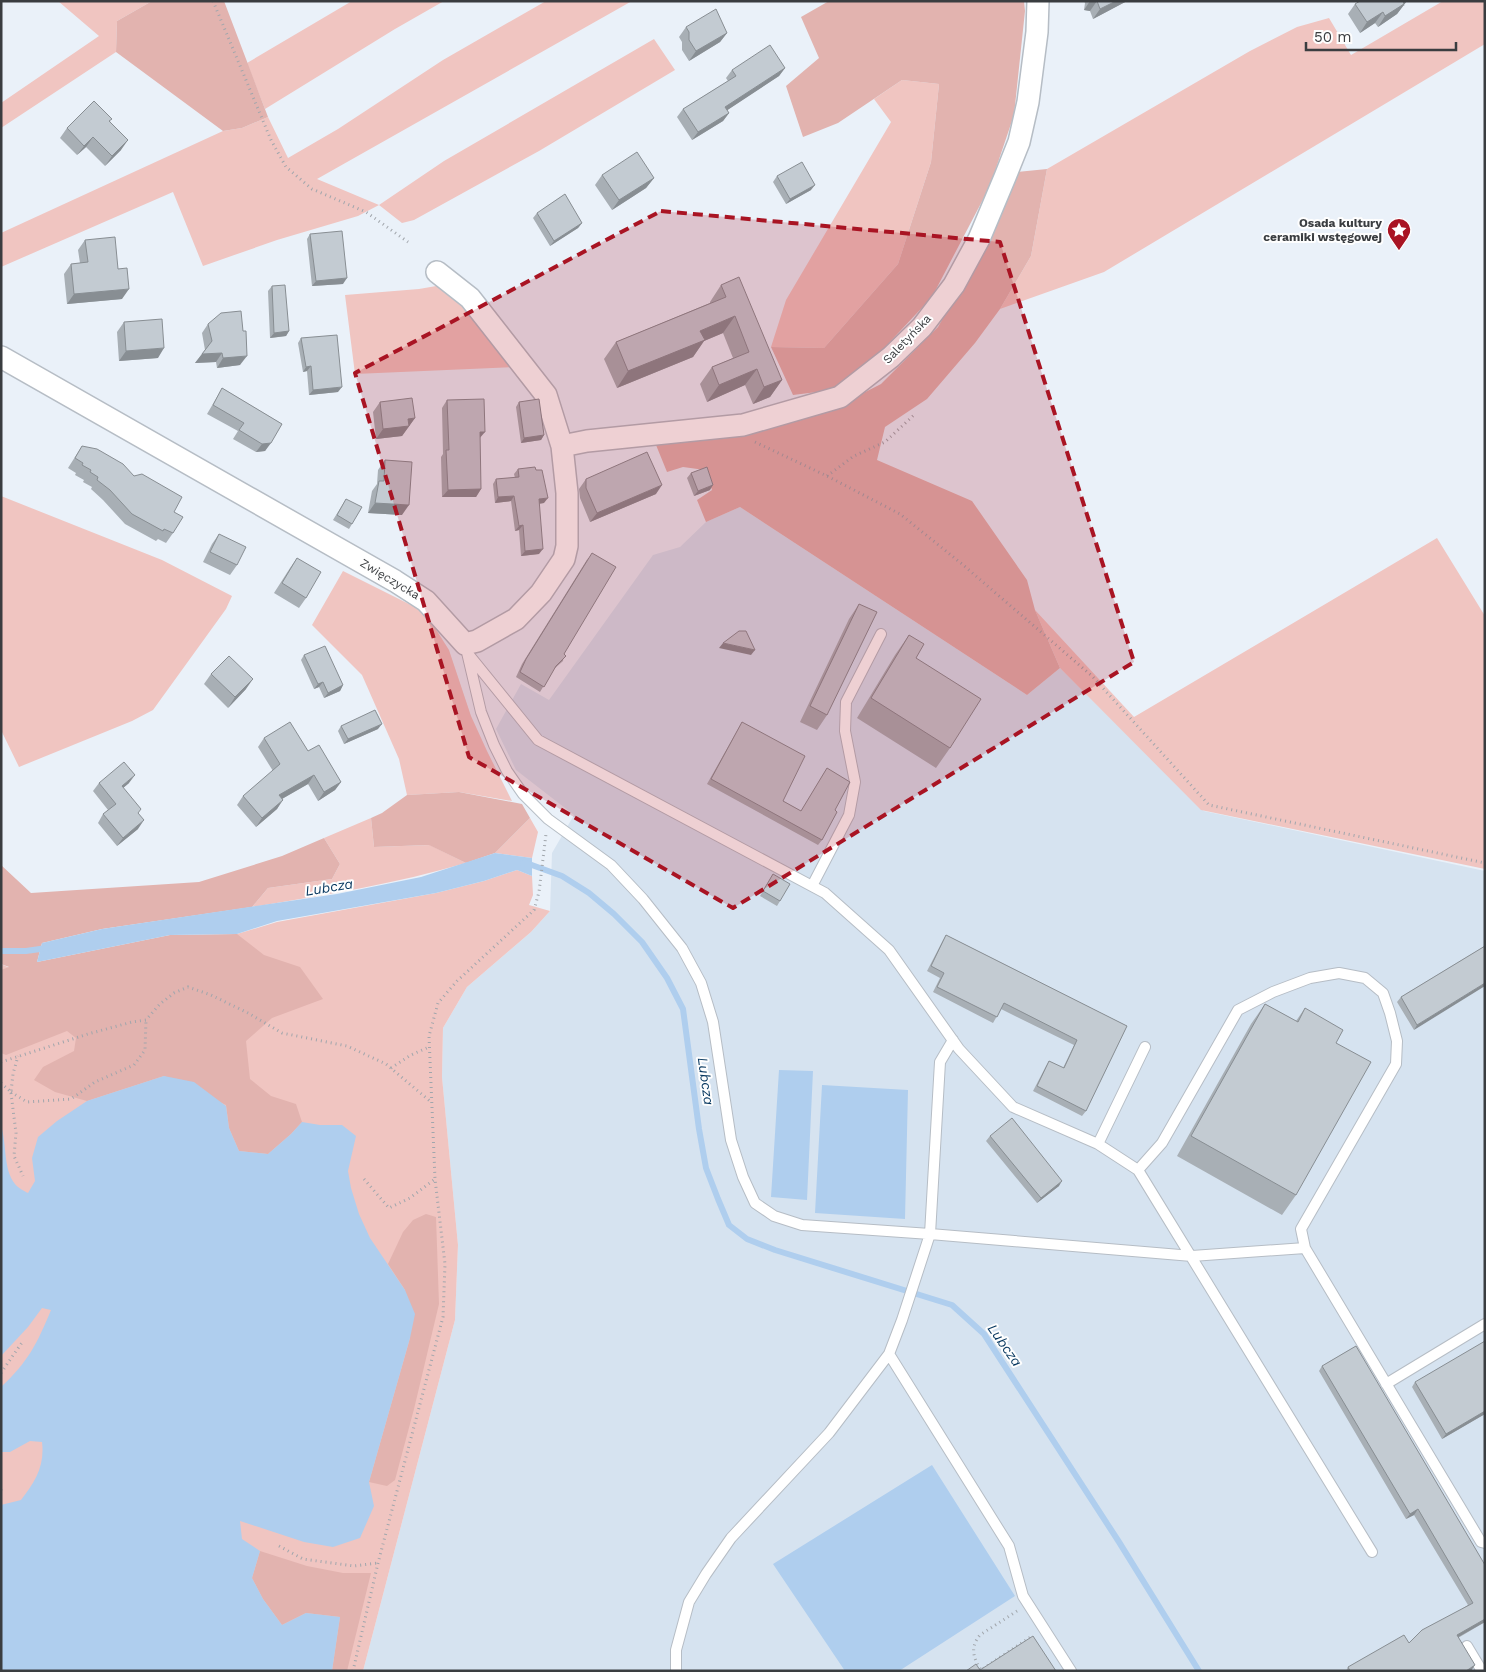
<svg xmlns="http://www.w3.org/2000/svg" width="1486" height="1672" font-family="'Work Sans',sans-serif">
<rect width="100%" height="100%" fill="#eaf1f9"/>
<path fill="#d6e3f0" d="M740,507L1027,695L1060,668L1204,811L1485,871V1671H363L455,1320L458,1245L442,1077L443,1028L467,987L531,932L550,911L552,853L574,815L516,770L496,729L521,684L549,700L653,555L680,547L706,522Z"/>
<path fill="#f0c5c1" d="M58,1H152L117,21L116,52L1,128V103L99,36Z
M352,1H444L395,29L265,109L247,63Z
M546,1H632L317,179L379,205L444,161L654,39L675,70L539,151L414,220L402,223L379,205L358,216L277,240L203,266L173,192L1,267V233L223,131L242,128L268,117L288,158L338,129L443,60Z
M1443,1H1485V44L1104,272L1000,309L1031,256L1047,169L1250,51L1297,27L1329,18L1351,55Z
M902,80L939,84L931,162L898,264L824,348L771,347L786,300L891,122L874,99Z
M442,285L462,301L516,367L355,374L345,295L419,289Z
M1,496L162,560L232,596L226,609L153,710L132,721L19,767L1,730Z
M1437,538L1485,616V869L1201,810L1060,668L1035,610L1134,717Z
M343,571L425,612L449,650L471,716L487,751L512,801L459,792L407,795L399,759L362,675L312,625Z
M371,818L374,847L430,845L466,863C395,884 325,895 252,907L268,888L332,879L340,864L324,838Z
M530,818L538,832L532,858L495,853Z
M517,870L532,876L533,895L529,905L550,911L531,932L467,987L443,1028L442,1077L458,1245L455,1320L363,1671H1V964L10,968L237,934L277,922L436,893L484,881Z"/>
<path fill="#e2b3af" d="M152,1H224L268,117L242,128L223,131L116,52L117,21Z
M829,1H1024L1025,11L1014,115L990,186L932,297L872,361L833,390L793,395L771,347L824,348L898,264L931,162L939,84L902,80L838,123L803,137L786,86L819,58L801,17Z
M1047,169L1031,256L1000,309L975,343L927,399L885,427L877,460L972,501L1027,580L1035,610L1060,668L1027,695L740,507L706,522L697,500L712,490L705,470L683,467L667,472L656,445L755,433L830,410L881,384L938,327L972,267L1017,172Z
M459,792L522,804L530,818L495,853L466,863L429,845L374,847L371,818L382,813L407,795Z
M324,838L340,864L332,879L268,888L252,907L102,929L42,943L37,962L170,935L237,934L264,955L300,967L323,999L272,1018L246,1041L250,1079L271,1096L296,1104L302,1122L291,1134L268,1154L239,1151L229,1128L226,1105L164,1076L87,1101L55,1092L34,1080L43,1067L74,1051L76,1038L67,1031L6,1055L1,1053V970L9,967L1,964V865L31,893L199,882L282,856Z
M426,1214L436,1217L439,1304L414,1409L395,1480L387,1486L369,1482L410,1338L405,1290L388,1264L403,1232L413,1220Z
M260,1551L307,1566L343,1573H371L347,1671H332L340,1617L306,1613L282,1625L263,1599L252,1578Z"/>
<path fill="#afceee" d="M495,853L532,858V876L517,870L484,881L436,893L277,921L237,934L170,935L37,962L42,943L102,929L337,894L421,877Z
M779,1070L813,1071L807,1200L771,1197Z
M164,1076L194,1082L226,1106L229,1128L239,1151L268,1154L291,1134L302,1122L320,1125H342L356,1136L348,1171L351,1188L359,1214L370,1238L405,1290L415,1314L410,1338L369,1482L374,1506L360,1538L333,1547L304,1542L240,1521L242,1539L260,1551L252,1578L263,1599L282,1625L306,1613L340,1617L332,1671H3L1,1669V1505L21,1500C35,1482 45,1466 42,1442L30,1441L10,1452H1V1387C28,1362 37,1344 51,1310L42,1308L28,1327L1,1356V1126C7,1144 3,1169 15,1184C18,1188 24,1191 28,1193L35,1181L32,1158L38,1137L57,1121L87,1101Z
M822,1085L908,1090L905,1219L815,1213Z
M932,1465L1015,1596L899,1671H845L773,1564Z"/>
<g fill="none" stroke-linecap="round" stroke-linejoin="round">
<path stroke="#afceee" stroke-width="6" d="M523,863L529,864L562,876L589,893L614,914L642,942L667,978L683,1009L699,1129L706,1168L718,1199L729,1225L747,1239L775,1250L952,1305L984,1334L1119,1542L1199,1671
M1,951H26L47,948"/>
<g stroke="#b6bdc5" stroke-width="12">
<path id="lane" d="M465,644L481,712L494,745L507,771L523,794L548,819L611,865L643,899L682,948L701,983L713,1022L731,1140L743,1177L755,1203L774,1216L802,1225L930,1234L902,1320L889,1354L829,1433L731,1538L706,1574L689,1602L676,1650V1671
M469,655L538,740L825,893L889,950L959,1049L1013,1107L1098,1144L1138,1170L1372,1552
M812,886L849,815L855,782L845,731L846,702L881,634
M953,1040L940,1062L930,1234L1192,1256L1305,1248L1481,1542L1485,1543
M1098,1144L1145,1047
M1138,1170L1162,1143L1238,1010L1273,992L1310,978L1339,973L1365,978L1383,993L1390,1013L1397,1041L1396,1064L1301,1229L1305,1248
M889,1354L1009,1546L1023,1596L1071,1671
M1386,1384L1485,1324
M1467,1646L1482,1671"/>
</g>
<g stroke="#b6bdc5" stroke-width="24">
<path id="street" d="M1,357L395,581L426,601L465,644L477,641L516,619L541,593L564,559L567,546V493L562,446L546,395L470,298L437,272
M562,446L587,441L743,425L840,397L891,357L922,327L954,285L979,239L1005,177L1019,142L1028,102L1037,32L1038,1"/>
</g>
<path stroke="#a1a6ac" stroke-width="3" stroke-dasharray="1 4" stroke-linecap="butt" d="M213,1L271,140L286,167L312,189L366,212L408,242
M755,442L827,476L900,514L962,564L1092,676L1209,805L1485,863
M827,476L854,456L885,442L914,415
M1,1062L88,1034L132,1022L146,1020L160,1004L174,993L188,987L211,995L248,1013L282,1033L347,1046L386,1064L431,1102
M391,1068L411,1055L429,1047
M1,1083L11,1092L13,1074L18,1056
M11,1092L27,1102L71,1099L95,1082L134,1065L145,1050L146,1020
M11,1093L16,1133L14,1156L23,1176
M364,1179L389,1208L410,1198L435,1179
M1,1373L23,1341
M1,1490L3,1493
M279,1546L303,1559L354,1566L378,1563
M1017,1611L980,1635C970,1647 973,1658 981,1670L1032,1636
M353,1671L378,1563L443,1317L445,1264L435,1179L429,1036L438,1003L457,981L534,910L539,892L546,834"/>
<use href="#lane" stroke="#fff" stroke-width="10"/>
<use href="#street" stroke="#fff" stroke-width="21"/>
</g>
<path fill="#a8afb5" d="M1084,1H1127L1093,19L1090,11L1084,10L1085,3Z
M1355,4L1405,5L1403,6L1397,14L1378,27L1375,23L1360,33L1348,14Z
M686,27L727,33L720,42L689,61L682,50V42L679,37Z
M785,68L779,76L727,110L729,113L723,121L692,140L677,117L683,109L728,81L726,78L732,70Z
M110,121L121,150L105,166L86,147L77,155L60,138L67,128Z
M602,175L654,178L646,188L612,210L595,185Z
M777,176L811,190L786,204L773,182Z
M537,213L582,223L578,228L550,246L533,218Z
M310,234L343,284L312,286L307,239Z
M85,240L118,269L122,299L67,304L64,274L71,264L80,263L78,250Z
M721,285L782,380L770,397L753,404L745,385L707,402L700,384L712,367L733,358L723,333L704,341L693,357L617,388L604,359L616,342L710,303V302Z
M272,286L289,331L286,336L270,338L268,291Z
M124,322L158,358L119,361L117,332Z
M208,324L243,331L240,365L217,368L216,362L195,363L205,350L202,333Z
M301,338L338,392L309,395L307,371L303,372L298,343Z
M222,388L282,424L265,451L256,452L233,439L238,431L207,414L217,397Z
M447,400L481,489L476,497H442L441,457L443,454L442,408Z
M380,402L415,418L402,436L376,439L373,412Z
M519,402L544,435L541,440L521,443L516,407Z
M82,446L134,476L174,512L173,533L166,543L158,539L156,541L125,524L103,500L91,489L92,487L83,482L84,480L75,475L76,473L68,468Z
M385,460L402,515L368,513L372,491L377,484L378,470Z
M518,469L544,503L539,504V554L521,556L519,530L515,531L511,501L495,503L493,484L496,479L515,478L514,474Z
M691,473L710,490L694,496L687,478Z
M586,479L656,494L590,522L580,498L579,489Z
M346,499L352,524L349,529L333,520Z
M219,534L237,565L230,575L203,562L212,544Z
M297,558L306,598L299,608L274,593L290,568Z
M588,558L564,654L563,661L554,669L540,692L516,677L522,664Z
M859,604L827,715L817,730L800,722L849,619Z
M909,635L916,658L950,748L936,768L857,718L895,655Z
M304,655L343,685L340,691L324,698L319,687L314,689L301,660Z
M211,674L246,689L228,708L204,684Z
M742,722L783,801L801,811L827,768L835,810L822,840L818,845L707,784Z
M341,726L378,729L344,744L338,731Z
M264,738L308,751L341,782L335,790L318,801L308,784L282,799L277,809L256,827L237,805L243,796L273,771L258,747Z
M99,783H129L123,788L138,813V829L117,846L98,823L103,814L108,810L93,791Z
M773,874L780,901L777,906L760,896Z
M946,935L1127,1026L1086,1111L1082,1116L1033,1091L1046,1066L1049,1061L1063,1068L1074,1045L1001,1009L993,1023L933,992L940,978L927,971L943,940Z
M1485,946L1414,1030L1397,1002L1401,997Z
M1265,1004L1296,1021L1305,1008L1336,1043L1296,1195L1282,1215L1177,1156L1251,1024Z
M990,1136L1059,1186L1037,1203L986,1141Z
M1356,1346L1485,1622L1458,1638L1471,1671H1346L1348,1667L1409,1643L1468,1605L1414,1515L1406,1519L1319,1371L1322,1366Z
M1415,1382L1485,1414L1442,1439L1412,1387Z"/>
<path fill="#888e93" d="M1090,1H1097L1090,11L1084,10Z
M1116,1H1127L1093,19L1100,9Z
M1402,1H1407L1397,14L1378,27L1385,16Z
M1383,12L1375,23L1360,33L1367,22Z
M727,33L720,42L689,61L696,51Z
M785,68L779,76L720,115L725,107Z
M729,113L723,121L692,140L698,132Z
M93,137L86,147L77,155L84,146Z
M128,140L121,150L105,166L112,156Z
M654,178L646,188L612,210L619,200Z
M815,185L811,190L786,204L790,199Z
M582,223L578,228L550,246L554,241Z
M347,278L343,284L312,286L316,281Z
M129,289L122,299L67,304L74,294Z
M735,316L723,333L704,341L693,357L617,388L628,371L700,331Z
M289,331L286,336L270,338L274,333Z
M164,348L158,358L119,361L126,351Z
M222,353L216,362L195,363L202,354Z
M247,356L240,365L217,368L223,358Z
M311,366L307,371L303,372L306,367Z
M757,369L745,385L707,402L719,385Z
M782,380L770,397L753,404L764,387Z
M342,387L338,392L309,395L313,390Z
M415,418L402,436L376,439L383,429L408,419Z
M480,432H485L479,439Z
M544,435L541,440L521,443L524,438Z
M271,443L265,451L256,452L262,444Z
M662,485L656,494L590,522L597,513Z
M713,485L710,490L694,496L698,491Z
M481,489L476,497H442L448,490Z
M514,496L511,501L495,503L498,497Z
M548,498L544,503L535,504L539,499Z
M375,503L409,505L402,515L368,513Z
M523,525L519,530L515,531L519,526Z
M543,549L539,554L521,556L525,551Z
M723,643L755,650L751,655L719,648Z
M253,679L246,689L228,708L235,697Z
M323,682L319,687L314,689L318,684Z
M343,685L340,691L324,698L328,693Z
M382,724L378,729L344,744L348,739Z
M135,775L129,783L116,794L122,786Z
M314,775L308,784L273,804L279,795Z
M341,782L335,790L318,801L324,792Z
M283,800L277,809L256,827L262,818Z
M144,820L138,829L117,846L123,838Z
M1485,983V986L1414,1030L1417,1025Z
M1062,1181L1059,1186L1037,1203L1041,1198Z
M1485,1411V1414L1442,1439L1446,1434Z
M1418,1509L1414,1515L1406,1519L1410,1514Z
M1485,1619V1622L1453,1640L1457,1635Z
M1475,1665L1471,1671H1466Z"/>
<path fill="#c3cbd2" stroke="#888e93" d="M1097,1H1116L1100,9Z
M1360,1H1403L1404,4L1385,16L1383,12L1367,22L1355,4Z
M716,9L727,33L696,51L689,40V32L686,27Z
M770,45L785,68L725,107L729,113L698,132L683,109L736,76L732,70Z
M94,101L112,119L109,121L128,140L112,156L93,137L84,146L67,128Z
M637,152L654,178L619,200L602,175Z
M802,162L815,185L790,199L777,176Z
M565,194L582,223L554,241L537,213Z
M342,231L347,278L316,281L310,234Z
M115,237L118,269L127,268L129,289L74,294L71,264L88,262L85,240Z
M739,277L782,380L764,387L757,369L719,385L712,367L749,352L735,316L700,331L705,340L628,371L616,342L726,297L721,285Z
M285,285L289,331L274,333L272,286Z
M241,311L243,331H246L247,356L223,358L222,353L202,354L212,341L208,324L221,313Z
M162,319L164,348L126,351L124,322Z
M337,335L342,387L313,390L311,366L306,367L301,338Z
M222,388L282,424L271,443L262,444L239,430L244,423L213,405Z
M412,398L415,418L408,419L409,426L383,429L380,402Z
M484,399L485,432H480L481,489L448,490L446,450H449L447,400Z
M539,399L544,435L524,438L519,402Z
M82,446L97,449L123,464L134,476L142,474L182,497L174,512L183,517L173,533L164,529L163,531L132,514L110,490L97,480L98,477L90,472L91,470L82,465L83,463L75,458Z
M647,452L662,485L597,513L586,488V479Z
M385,460L412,462L409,505L375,503L379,481H384Z
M535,467L536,470H542L548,498L539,499L543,549L525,551L523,525L519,526L514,496L498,497L496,479L519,477L518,469Z
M707,467L713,485L698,491L691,473Z
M346,499L362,507L352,524L337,515Z
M219,534L246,547L237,565L210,552Z
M592,553L616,567L564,654L566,656L556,666L544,687L520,672L526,659Z
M297,558L321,572L306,598L282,583Z
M859,604L877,612L827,715L810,706Z
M739,631H746L755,650L723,643Z
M909,635L924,644L916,658L981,699L950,748L871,698Z
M325,646L343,685L328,693L323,682L318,684L304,655Z
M229,656L253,679L235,697L211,674Z
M375,710L382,724L348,739L341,726Z
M290,722L308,751L319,745L341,782L324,792L314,775L279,795L283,800L262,818L243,796L280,764L264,738Z
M742,722L805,756L783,801L801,811L827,768L850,782L835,810L837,812L822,840L711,779Z
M124,762L135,775L122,786L141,809L138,813L144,820L123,838L103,814L116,804L99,783Z
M773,874L790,884L780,901L763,891Z
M946,935L1127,1026L1086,1111L1037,1086L1049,1061L1064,1068L1077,1040L1004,1003L997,1017L937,987L944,973L931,966Z
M1485,946V983L1417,1025L1401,997Z
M1265,1004L1298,1022L1305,1008L1343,1030L1336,1043L1371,1062L1296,1195L1191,1136Z
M1012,1118L1062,1181L1041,1198L990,1136Z
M1485,1341V1411L1446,1434L1415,1382Z
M1356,1346L1485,1565V1619L1457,1635L1475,1665L1466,1671H1350L1348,1667L1404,1635L1409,1643L1422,1630L1473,1603L1418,1509L1410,1514L1322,1366Z
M1033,1636L1056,1671H966L976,1664L980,1670Z"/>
<path fill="#a91423" fill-opacity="0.2" stroke="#a91423" stroke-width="4" stroke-dasharray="10 6" stroke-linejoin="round" d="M661,211L1000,242L1134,662L733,908L469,757L355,373Z"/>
<defs>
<g id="sight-pin" transform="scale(1.25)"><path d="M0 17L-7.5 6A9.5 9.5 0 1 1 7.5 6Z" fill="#a91423" stroke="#fefefe"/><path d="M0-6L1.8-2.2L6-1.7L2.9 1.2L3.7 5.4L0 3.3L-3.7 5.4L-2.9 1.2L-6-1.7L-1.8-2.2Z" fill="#fff"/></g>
</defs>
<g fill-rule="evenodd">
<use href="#sight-pin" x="1399" y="230"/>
</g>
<g text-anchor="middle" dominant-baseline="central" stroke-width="4" stroke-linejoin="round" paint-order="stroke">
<g font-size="12" font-weight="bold" fill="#3a3d40" stroke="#fefefe" text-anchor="end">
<text x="1382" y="223">Osada kultury<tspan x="1382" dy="14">ceramiki wstęgowej</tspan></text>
</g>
<g font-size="12" fill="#3a3d40" stroke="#fefefe">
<text transform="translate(907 339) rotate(-46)">Saletyńska</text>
<text transform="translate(390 579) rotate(31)">Zwięczycka</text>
</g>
<g font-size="14" font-style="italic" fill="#05365e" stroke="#fefefe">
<text transform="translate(329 887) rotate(-9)">Lubcza</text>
<text transform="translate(706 1081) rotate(82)">Lubcza</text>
<text transform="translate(1005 1345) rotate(55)">Lubcza</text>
</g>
</g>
<rect width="1486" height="1672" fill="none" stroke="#3a3d40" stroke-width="5"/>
<path d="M1306 42v8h150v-8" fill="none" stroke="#3a3d40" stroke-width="2.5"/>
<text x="1314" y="42" font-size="15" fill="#3a3d40" stroke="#fefefe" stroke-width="4" paint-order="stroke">50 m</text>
</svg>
